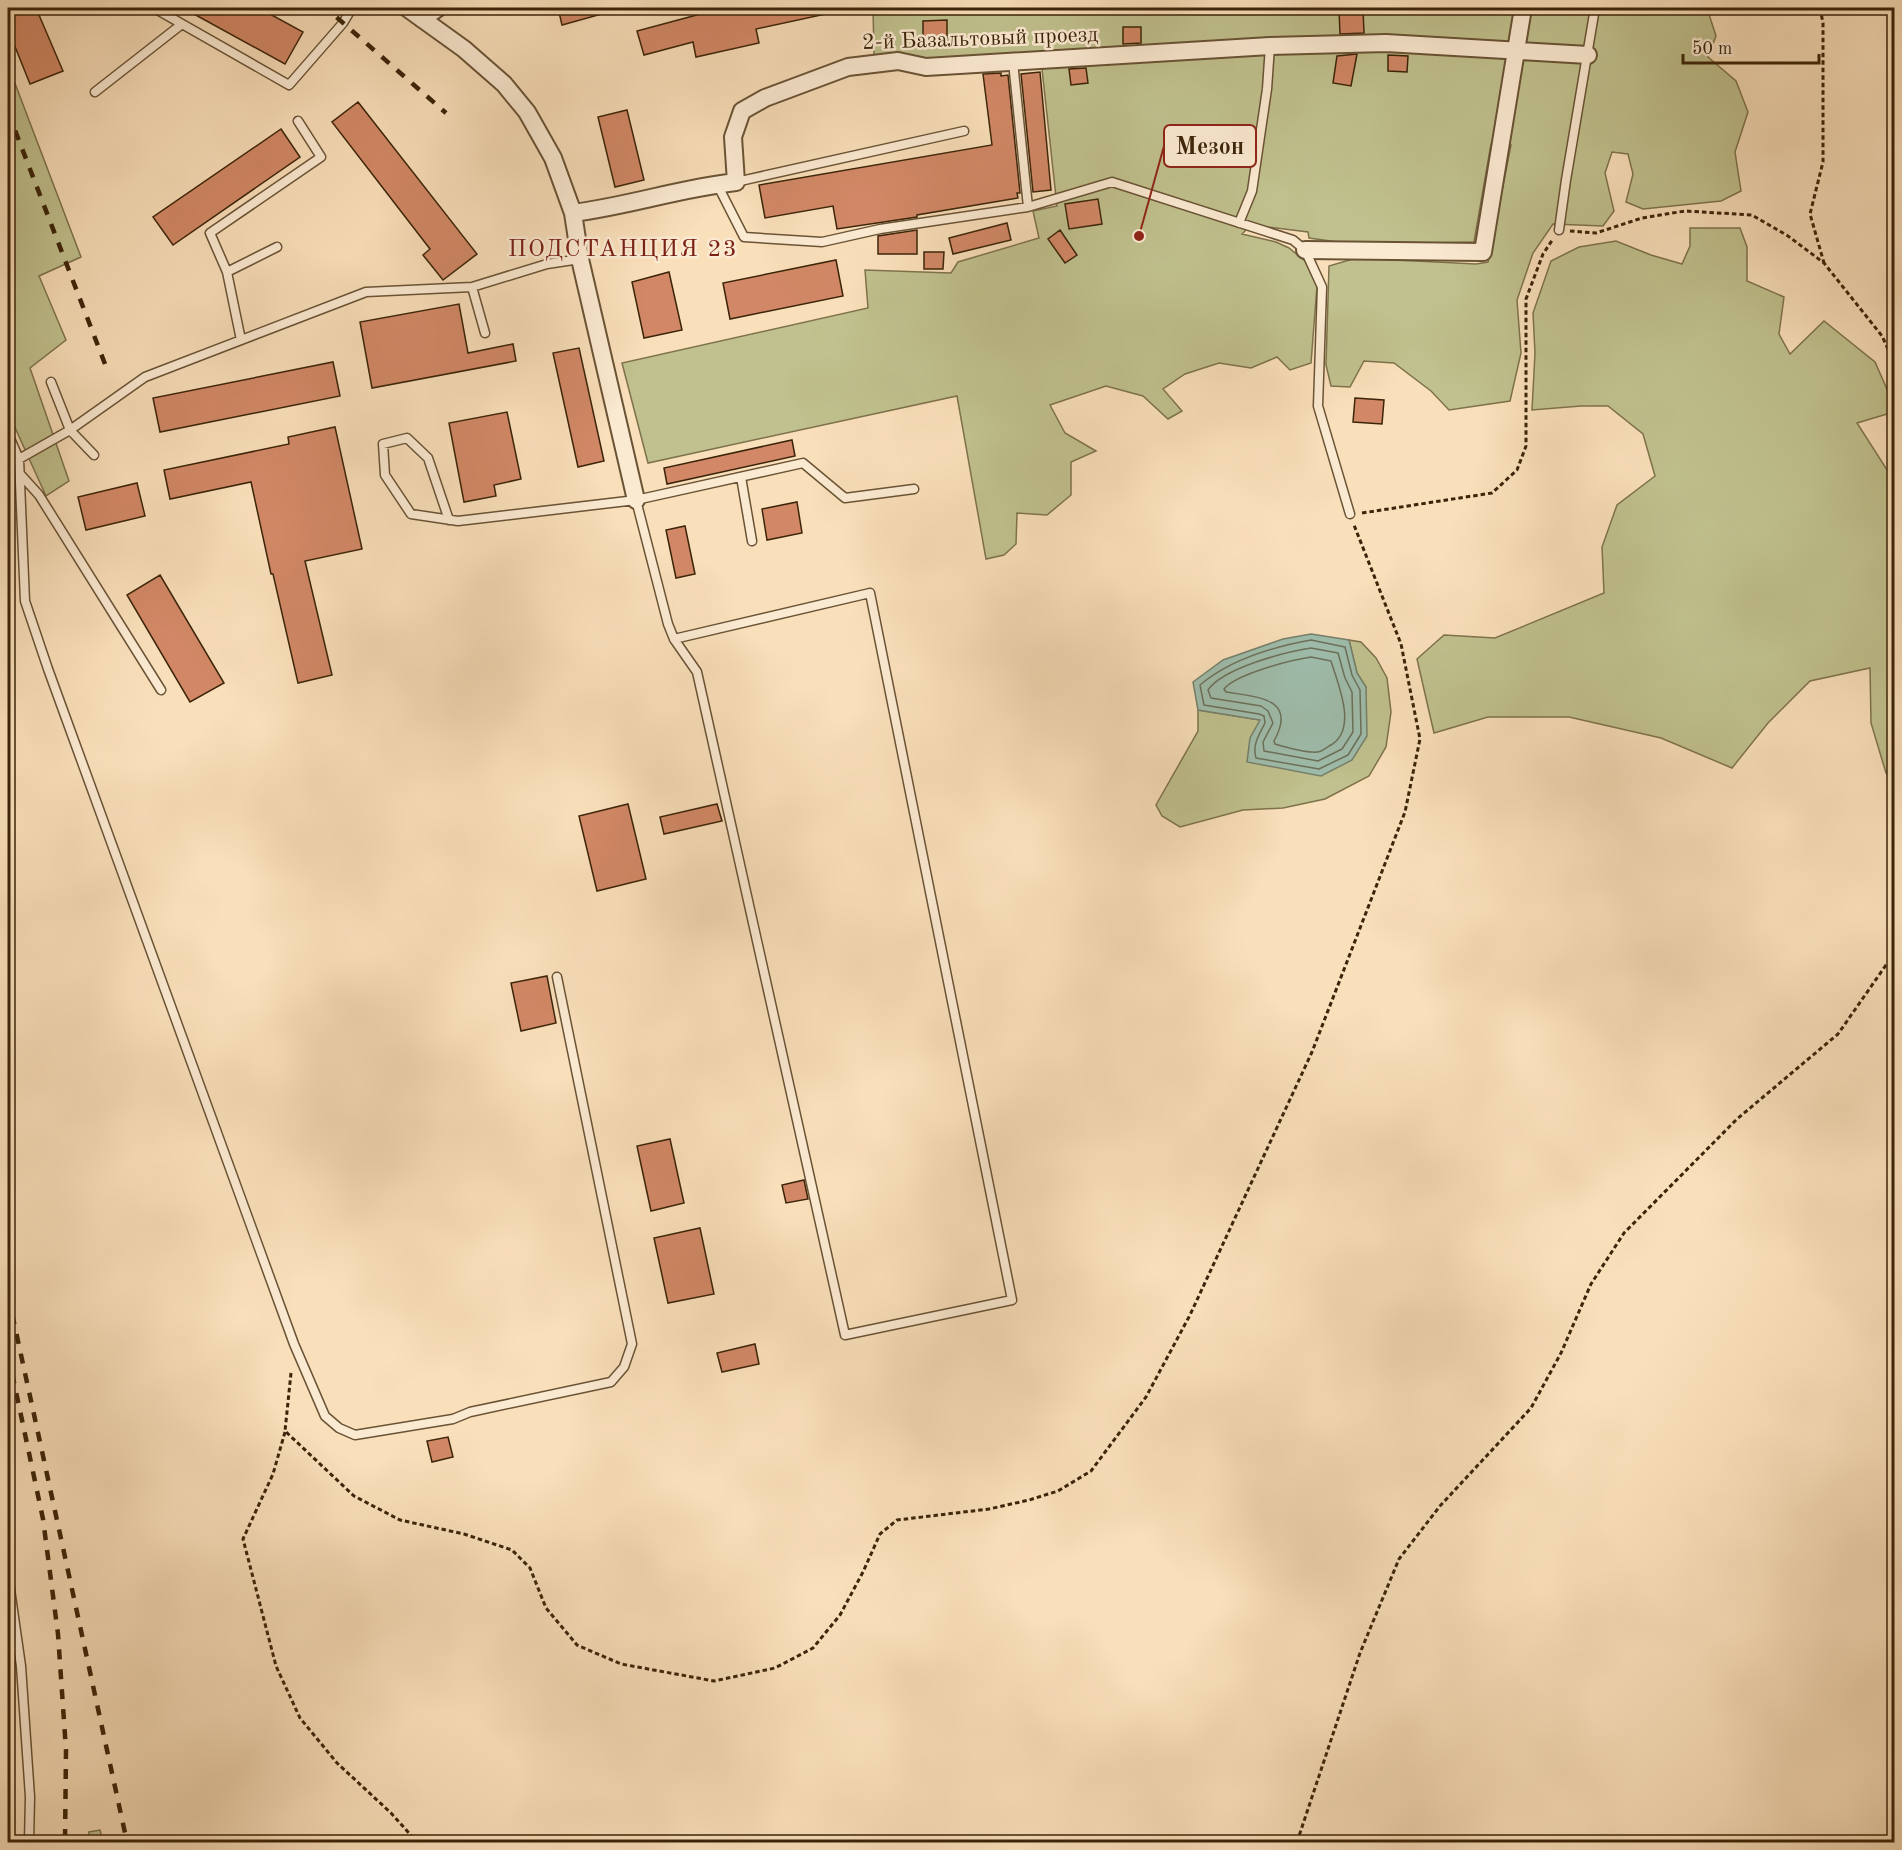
<svg xmlns="http://www.w3.org/2000/svg" width="1902" height="1850" font-family="'Old Standard TT',serif">
<rect width="100%" height="100%" fill="#f9dfba"/>
<filter id="stains"><feTurbulence type="fractalNoise" baseFrequency=".00333" numOctaves="4"/><feColorMatrix values="0 0 0 0 .2 0 0 0 0 .09 0 0 0 0 .02 0 0 0 .5 -.17"/></filter>
<radialGradient id="worn" r=".72"><stop offset=".6" stop-color="#630" stop-opacity="0"/><stop offset="1" stop-color="#630" stop-opacity=".3"/></radialGradient>
<path fill="#c0c18e" stroke="#7e724c" stroke-width="1.5" d="M873,8H1707L1716,36L1708,57L1736,81L1748,112L1735,152L1741,191L1721,201L1643,209L1626,202L1633,174L1628,154L1612,152L1605,173L1614,211L1603,226L1553,224L1533,253L1517,300L1521,353L1510,401L1449,410L1431,391L1394,363L1364,361L1350,387L1331,386L1326,365L1329,266L1356,258L1476,264L1488,262L1511,145L1491,144L1474,242L1359,245L1309,238L1308,232L1251,225L1242,234L1276,242L1289,248L1305,261L1317,286L1311,363L1290,370L1277,357L1251,368L1219,363L1185,374L1163,389L1182,411L1168,419L1143,396L1106,386L1050,405L1065,433L1096,451L1071,462V495L1047,515L1017,513L1016,544L1004,555L986,559L957,396L648,463L622,363L868,308L865,270L951,273L958,262L1039,238L1033,211L1057,206L1042,69L1044,54L928,60L874,55Z
M8,65L81,257L39,276L66,340L30,368L69,481L46,496L8,412Z
M1690,228H1740L1747,247V281L1784,297L1779,334L1790,354L1824,321L1875,362L1894,405V412L1857,423L1891,476L1894,487V782L1886,773L1871,723L1870,668L1810,681L1768,723L1732,768L1661,738L1569,717H1488L1434,733L1417,659L1444,635L1495,638L1604,593L1602,547L1617,505L1655,476L1643,434L1608,406H1581L1532,410L1535,353L1533,313L1551,261L1579,247L1616,241L1651,255L1682,264L1690,246Z
M1349,640L1361,642L1376,658L1387,678L1391,712L1386,747L1369,776L1325,799L1283,808L1243,810L1180,827L1162,816L1156,805L1198,731V710L1260,720L1366,687L1357,673Z
M100,1830L103,1842H88L89,1832Z"/>
<path fill="#9ebdac" stroke="#76806b" stroke-width="1.5" d="M1311,634L1349,640L1357,673L1366,687L1367,736L1352,760L1321,776L1247,762L1250,738L1260,720L1198,710L1193,682L1223,660L1283,639Z"/>
<g fill="none" stroke-linecap="round" stroke-linejoin="round">
<path stroke="#6c705a" stroke-width="1.5" d="M1311,640L1345,647L1352,675L1360,690L1361,734L1348,755L1319,769L1256,758C1252,745 1259,735 1265,723L1264,716L1259,714L1204,705L1200,685C1231,659 1272,647 1311,640Z
M1311,648L1338,653L1345,678L1352,692L1353,732L1342,749L1318,761L1264,751L1263,742L1273,723L1268,711L1261,706L1211,698L1208,690C1223,668 1285,652 1311,648Z
M1311,657L1331,661C1338,684 1359,731 1329,746C1326,748 1321,752 1317,752C1307,753 1285,747 1275,744L1274,741C1298,698 1257,697 1226,692L1224,689C1236,674 1291,660 1311,657Z"/>
</g>
<path fill="#d28866" stroke="#3b2409" stroke-width="1.5" d="M8,8H36L63,71L30,84L8,29Z
M183,8H259L303,32L285,64Z
M558,8H609V12L562,25Z
M738,8H825L826,14L756,29L759,43L696,57L693,42L644,55L637,31L708,12L709,14Z
M1363,9L1364,33L1340,34L1339,10Z
M947,20V46H923V21Z
M1123,27H1141V43L1123,44Z
M1357,54L1351,86L1333,83L1337,56Z
M1388,55L1408,56L1407,72L1388,71Z
M1086,68L1088,83L1071,85L1069,69Z
M1040,72L1051,190L1033,192L1021,74Z
M1001,73V76L1008,75L1020,193H1017L1018,198L917,215V217L837,229L833,206L765,218L759,185L992,145L983,74Z
M358,102L477,254L443,280L423,255L430,249L332,122Z
M627,110L644,180L615,187L598,117Z
M281,129L300,157L173,245L153,217Z
M1098,199L1102,224L1069,229L1065,204Z
M1007,223L1011,240L953,254L949,238Z
M917,230V254H878V236Z
M1060,230L1077,255L1065,263L1048,239Z
M924,252H944L943,269H924Z
M836,260L843,296L730,319L723,283Z
M669,272L682,330L644,338L632,282Z
M459,304L468,353L513,344L516,361L372,388L360,322Z
M579,348L604,461L578,467L553,353Z
M333,362L340,396L160,432L153,398Z
M1355,398L1384,400L1382,424L1353,422Z
M507,412L521,479L494,485L496,496L464,502L449,423Z
M335,427L362,549L305,561L332,675L298,683L273,574H271L251,482L170,499L164,470L289,444L288,437Z
M792,440L795,456L667,484L664,468Z
M137,483L145,516L86,530L78,497Z
M797,502L802,533L767,540L762,509Z
M685,526L695,574L676,578L666,530Z
M160,575L224,683L190,702L127,595Z
M628,804L646,879L597,891L579,816Z
M717,804L722,821L664,834L660,817Z
M547,976L556,1023L521,1031L511,983Z
M670,1139L684,1203L651,1211L637,1146Z
M804,1180L808,1199L786,1203L782,1185Z
M700,1228L714,1294L668,1303L654,1238Z
M755,1344L759,1364L722,1372L717,1353Z
M448,1437L453,1457L432,1462L427,1441Z"/>
<g fill="none" stroke-linecap="round" stroke-linejoin="round">
<g stroke="#6a5335" stroke-width="11">
<path id="lane" d="M154,8L289,85L343,23L352,8
M1013,62L1028,207
M95,92L182,24
M736,182L964,131
M717,184L744,237L822,242L880,229L1028,207L1112,182L1293,240L1305,250L1322,287L1318,406L1350,514
M1239,223L1252,191L1267,89L1270,46
M1559,230L1566,180L1595,8
M227,272L210,233L321,157L298,121
M472,287L485,333
M241,340L227,272L277,247
M51,382L70,430L94,455
M8,434L19,459L25,601L48,669L294,1344L325,1416L339,1428L355,1435L453,1419L470,1412L611,1382L624,1367L632,1344L557,977
M19,459L70,430L145,377L366,292L472,287L547,264L580,259
M20,474L39,495L161,690
M741,477L752,541
M636,500L668,624L674,639L697,672L845,1335L1012,1300L870,593L674,639
M449,520L428,458L407,438L383,444L385,475L411,514L458,521L636,500L803,463L845,498L914,489
M8,1575L21,1666L30,1797L29,1842"/>
</g>
<g stroke="#6a5335" stroke-width="20">
<path id="street" d="M407,8L464,49L504,84L527,112L553,158L573,213L580,259L636,500
M422,19L438,8
M573,213C628,206 681,188 736,182L733,137L742,111L765,98L848,67L898,61L926,67L1270,46L1386,43L1588,55
M1305,250L1483,252L1523,8"/>
</g>
<path stroke="#3b2409" stroke-width="3" stroke-dasharray="4.5 3" stroke-linecap="butt" d="M1820,8L1823,23V162L1810,214L1824,263
M1570,231L1596,233L1642,218L1685,211L1752,215L1788,236L1824,263L1882,336L1894,362
M1362,513L1492,493L1517,470L1526,446V299L1543,254L1553,239
M291,1373L285,1431L354,1496L400,1520L464,1534L512,1550L530,1568L546,1608L577,1645L621,1664L714,1681L775,1668L813,1648L840,1615L863,1572L880,1534L897,1520L989,1509L1029,1500L1058,1491L1091,1471L1146,1397L1190,1315L1312,1052L1405,812L1420,739L1401,644L1354,525
M285,1432L273,1474L243,1539L276,1666L300,1718L337,1763L391,1813L417,1842
M1297,1842L1360,1653L1399,1559L1440,1506L1531,1408L1561,1353L1591,1284L1624,1233L1737,1119L1838,1034L1886,965L1894,959"/>
<use href="#lane" stroke="#fbead2" stroke-width="8"/>
<use href="#street" stroke="#fbead2" stroke-width="16"/>
<path stroke="#3b2409" stroke-width="4.5" stroke-dasharray="10 10" stroke-linecap="butt" d="M319,8L334,15L446,113
M8,112L105,364
M8,1295L127,1842
M8,1354L43,1519L58,1634L66,1750L65,1842"/>
</g>
<g text-anchor="middle" dominant-baseline="central" stroke-width="5" stroke-linejoin="round" paint-order="stroke">
<g font-size="22" fill="#3b2409" stroke="#fbead2">
<text transform="translate(980 39) rotate(-2)">2-й Базальтовый проезд</text>
</g>
<g font-size="24" letter-spacing="1.5" fill="#7a1f14" stroke="#fbead2">
<text x="623" y="250">ПОДСТАНЦИЯ 23</text>
</g>
</g>
<path fill="none" stroke="#8f2418" stroke-width="2" d="M1139 236L1164 146"/>
<circle fill="#8f2418" stroke="#fbead2" stroke-width="2" cx="1139" cy="236" r="6"/>
<rect fill="#fbead2" stroke="#8f2418" stroke-width="2" x="1164" y="125" width="92" height="42" rx="6"/>
<g font-size="24" text-anchor="middle" font-weight="bold" fill="#3b2409">
<text x="1210" y="154">Мезон</text>
</g>
<rect width="1902" height="1850" fill="none" stroke="#f9dfba" stroke-width="30"/>
<rect x="9" y="9" width="1884" height="1832" fill="none" stroke="#3b2409" stroke-width="3"/>
<rect x="15" y="15" width="1872" height="1820" fill="none" stroke="#3b2409" stroke-width="1.5"/>
<path d="M1683 54v9h136v-9" fill="none" stroke="#3b2409" stroke-width="3"/>
<text x="1692" y="54" font-size="18" fill="#3b2409" stroke="#fbead2" stroke-width="4.5" paint-order="stroke">50 m</text>
<rect width="100%" height="100%" filter="url(#stains)"/>
<rect width="100%" height="100%" fill="url(#worn)"/>
</svg>
